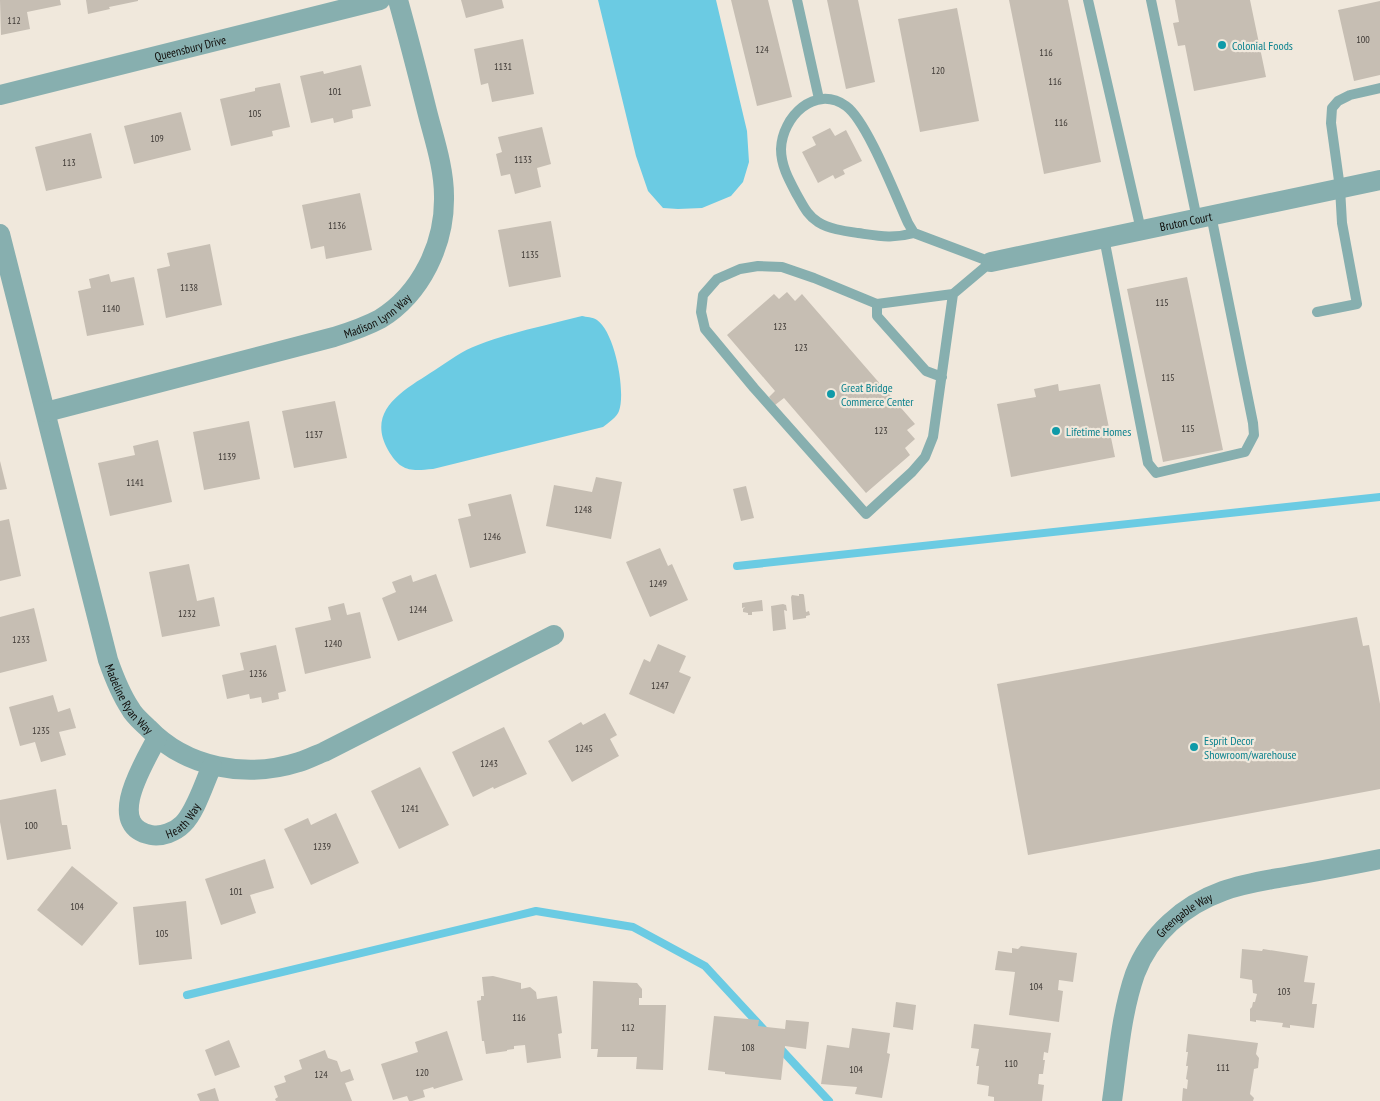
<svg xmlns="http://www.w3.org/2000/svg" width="1380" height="1101" font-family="'PT Sans Narrow',sans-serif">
<rect width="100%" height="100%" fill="#f0e8dc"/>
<path fill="#6bcbe3" d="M598,0H716L747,131L749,162L743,182L731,196L702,208L678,209L663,208L648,191L636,156Z
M582,316C586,317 593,317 597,320C615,332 626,392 619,411C617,417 608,423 603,427L433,469C410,471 401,472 388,450C365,409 406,389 435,370C449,361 463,350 478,345C511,332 548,325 582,316Z"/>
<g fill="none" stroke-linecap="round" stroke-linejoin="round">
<path stroke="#6bcbe3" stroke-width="8" d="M737,566L1380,497
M187,995L536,911L633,927L705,966L767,1033
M778,1046L829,1101"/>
</g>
<path fill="#c6beb3" d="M0,0H60L61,5L27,12L30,29L1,35Z
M86,0H138V1L109,7L110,9L88,14Z
M461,0H502L504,8L466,18Z
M731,0H768L792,97L757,106Z
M827,0H858L875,82L846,89Z
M1009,0H1068L1101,162L1044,174Z
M1175,0H1250L1266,77L1194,91L1185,45L1178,46L1173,23L1179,22Z
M1380,1V75L1354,81L1338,10Z
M957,8L979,121L920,132L898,19Z
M523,39L534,94L492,102L488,83L481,85L474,49Z
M361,65L371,106L352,110L353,118L334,123L333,118L311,123L300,76L323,71L324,74Z
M280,83L290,127L272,131L273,136L231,146L220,99L255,91V88Z
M181,112L191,150L134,164L124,126Z
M542,127L551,164L537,168L541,187L515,194L510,174L501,176L496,154L502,152L498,137Z
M830,128L835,136L846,130L862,161L843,170L845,174L835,179L833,175L818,183L802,152L816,145L812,137Z
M91,133L102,178L46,191L35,147Z
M360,193L372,250L326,259L324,246L311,249L302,205Z
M551,221L561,277L509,287L498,230Z
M210,244L222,305L166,318L157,269L170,266L167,253Z
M109,274L111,282L134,277L144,325L87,336L78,291L91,288L89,279Z
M1187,277L1223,450L1163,462L1127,289Z
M787,292L795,301L802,294L915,424L907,430L915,439L905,448L910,455L866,493L784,398L775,405L769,397L775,391L727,335L774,294L779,299Z
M1058,384L1059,391L1100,384L1115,457L1011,477L997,404L1036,397L1034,389Z
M335,401L347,458L294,468L282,411Z
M249,421L260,479L204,490L193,432Z
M158,440L172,502L110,516L98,463L135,455L133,446Z
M0,461L7,489L0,490Z
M596,477L622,482L611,539L546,526L554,485L592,492Z
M746,486L754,518L741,521L733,489Z
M511,494L526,553L470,568L458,519L471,516L468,504Z
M9,519L21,576L0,581V521Z
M660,548L668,566L672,564L688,600L650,617L626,562Z
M189,564L197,601L214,597L220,626L162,637L149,572Z
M436,574L453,621L398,641L382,598L396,592L392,582L411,575L413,582Z
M799,594H803L804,595L806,612L809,611L810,615L806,616V618L793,620L791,597L792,595L799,596Z
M762,600L763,611L752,612V615H748V613L743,612V609L745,607L742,608V603Z
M344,603L347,615L360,612L371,658L305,674L295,628L331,620L328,607Z
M783,604L786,605L787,611L784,610L786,629L773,631L771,606Z
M34,608L47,661L0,673V617Z
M1357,617L1363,646L1369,645L1380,704V789L1028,855L997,684Z
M658,644L686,656L679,672L691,677L674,714L629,694L644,659L650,662Z
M276,645L286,691L278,693L279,699L262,703L261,697L250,699L249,694L227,699L222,675L244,670L240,653Z
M53,695L58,712L70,708L76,728L59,732L66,755L41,762L35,742L20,746L9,707Z
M605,713L617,735L610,739L619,756L572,782L548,741L581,722L583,725Z
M504,727L527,774L494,789L493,787L473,797L452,752Z
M420,767L449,825L399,849L371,791Z
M56,789L62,825H67L71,849L7,860L0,822V800Z
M336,813L359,863L311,885L284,829L308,818L311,825Z
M265,859L274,888L250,895L256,913L221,925L205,879Z
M72,866L118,903L82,946L37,910Z
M186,901L192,959L139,965L133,907Z
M1021,946L1077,953L1073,982L1059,980L1058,990L1063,991L1059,1022L1009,1015L1015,972L995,970L998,951L1012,953V948L1018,949Z
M1242,949L1262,951L1263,949L1308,956L1304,982L1315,983L1312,1004H1317L1314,1028L1290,1025V1028L1282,1027L1283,1023L1256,1020V1022L1250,1021V1009L1252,1007L1253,1002H1255L1257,994L1253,993L1252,980L1240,978Z
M493,976L521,983V989L530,987L536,992L537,999L557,996L562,1033L558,1034L561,1058L527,1063L525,1045L514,1046V1049L507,1050V1051L486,1054L484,1041H482L477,1001L481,1000V996H484L482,977Z
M593,981L637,983L642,989V998H639V1005H666L663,1070L636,1069L637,1057H597L598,1049H591Z
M896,1002L916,1005L913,1030L893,1027Z
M714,1016L759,1020L758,1026L785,1029L786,1020L809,1022L806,1049L785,1046L781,1080L725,1074V1072L708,1070Z
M974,1024L1051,1033L1048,1053L1044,1052L1043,1060H1045L1043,1074H1039L1038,1084L1044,1085L1042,1101H994V1097L988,1096L989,1086L977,1084L979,1066H976L979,1049L971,1048Z
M852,1028L890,1033L887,1053L890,1054L882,1098L855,1094L857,1087L821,1084L827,1045L849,1048Z
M447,1031L463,1080L434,1089L433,1087L423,1090L425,1097L412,1101H409L407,1096L393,1100L381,1064L418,1052L415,1042Z
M1188,1034L1258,1043L1256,1054L1259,1058L1258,1068L1254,1069L1250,1094L1254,1098L1253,1101H1182L1183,1088L1187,1089L1188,1080L1186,1079L1188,1066H1186L1188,1052H1186Z
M229,1040L240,1067L215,1076L205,1050Z
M325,1050L328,1058L337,1061L341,1072L350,1069L354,1080L345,1083L352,1101H276L275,1099L278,1097L274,1086L286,1082L284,1076L302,1069L299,1060Z
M215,1088L219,1101H200L197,1094Z"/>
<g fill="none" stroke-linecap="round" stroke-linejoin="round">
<path stroke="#87afaf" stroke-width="10" d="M797,0L819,99
M1088,0L1141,230
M1151,0L1197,219
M914,233C893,239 879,236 858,233C844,231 829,229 818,222C807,215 803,205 797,195C789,180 781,166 781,149C782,117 815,84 846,106C867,121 896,197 908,223L914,233L991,262L953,294L877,304L814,278L782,267L758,266L740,269L717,279L703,295L701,312L705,329L754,388L866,514L912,472L925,457L933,437L953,294
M1104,238L1148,463L1156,473L1245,452L1254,435L1253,423L1211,215
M877,304V316L926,371L942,377
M1317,312L1357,304L1342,223L1340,188L1331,123L1332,108L1338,101L1350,95L1380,88"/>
<g stroke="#87afaf" stroke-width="20">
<path id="s1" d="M0,95L380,0"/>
<path id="s2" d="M0,234L108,660C114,677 120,693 130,708C134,716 142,722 148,728C186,768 246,779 299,762C307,760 316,755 324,752L554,635"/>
<path id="s3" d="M991,262L1380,180"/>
<path id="s4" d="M46,412L334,337C350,332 365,327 380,319C421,294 445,244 444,196C444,166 433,136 426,107C417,71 408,36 398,0"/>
<path id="s5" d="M157,738C146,760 103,826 151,835C162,837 175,832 183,824C196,811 204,783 212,766"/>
<path id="s6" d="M1112,1101C1118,1059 1121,1014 1135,974C1150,934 1184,905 1223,891C1245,883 1268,880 1290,876C1320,871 1350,865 1380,859"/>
</g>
</g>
<g fill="#0f9aa8" stroke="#f0e8dc" stroke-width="2">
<circle cx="1222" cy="45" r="5"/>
<circle cx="831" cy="394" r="5"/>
<circle cx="1056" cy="431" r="5"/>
<circle cx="1194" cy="747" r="5"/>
</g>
<g text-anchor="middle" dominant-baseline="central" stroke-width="4.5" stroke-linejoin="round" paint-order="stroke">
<g font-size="10" fill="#3d3834">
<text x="14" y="20">112</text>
<text x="1363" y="39">100</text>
<text x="762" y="49">124</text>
<text x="1046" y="52">116</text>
<text x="503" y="66">1131</text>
<text x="938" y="70">120</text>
<text x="1055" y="81">116</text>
<text x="335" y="91">101</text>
<text x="255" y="113">105</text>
<text x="1061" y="122">116</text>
<text x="157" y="138">109</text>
<text x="523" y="159">1133</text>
<text x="69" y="162">113</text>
<text x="337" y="225">1136</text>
<text x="530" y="254">1135</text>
<text x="189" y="287">1138</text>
<text x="1162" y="302">115</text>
<text x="111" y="308">1140</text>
<text x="780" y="326">123</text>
<text x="801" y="347">123</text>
<text x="1168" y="377">115</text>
<text x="1188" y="428">115</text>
<text x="881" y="430">123</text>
<text x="314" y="434">1137</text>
<text x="227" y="456">1139</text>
<text x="135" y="482">1141</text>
<text x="583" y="509">1248</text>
<text x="492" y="536">1246</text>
<text x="658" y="583">1249</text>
<text x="418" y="609">1244</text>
<text x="187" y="613">1232</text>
<text x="21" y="639">1233</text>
<text x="333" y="643">1240</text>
<text x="258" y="673">1236</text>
<text x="660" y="685">1247</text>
<text x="41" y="730">1235</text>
<text x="584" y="748">1245</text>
<text x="489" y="763">1243</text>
<text x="410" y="808">1241</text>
<text x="31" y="825">100</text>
<text x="322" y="846">1239</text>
<text x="236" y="891">101</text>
<text x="77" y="906">104</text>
<text x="162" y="933">105</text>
<text x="1036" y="986">104</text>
<text x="1284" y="991">103</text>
<text x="519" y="1017">116</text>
<text x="628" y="1027">112</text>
<text x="748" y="1047">108</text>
<text x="1011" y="1063">110</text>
<text x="1223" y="1067">111</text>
<text x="856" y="1069">104</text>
<text x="422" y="1072">120</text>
<text x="321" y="1074">124</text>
</g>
<g font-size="12" fill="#0d838f" stroke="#f0e8dc" text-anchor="start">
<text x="1232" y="45">Colonial Foods</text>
<text x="841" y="387">Great Bridge<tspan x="841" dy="14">Commerce Center</tspan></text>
<text x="1066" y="431">Lifetime Homes</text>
<text x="1204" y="740">Esprit Decor<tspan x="1204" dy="14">Showroom/warehouse</tspan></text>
</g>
<g font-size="12" fill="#0f0c09" stroke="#f0e8dc">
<text stroke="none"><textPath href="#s1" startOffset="196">Queensbury Drive</textPath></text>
<text stroke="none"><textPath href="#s3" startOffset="199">Bruton Court</textPath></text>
<text stroke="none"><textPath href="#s4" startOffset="346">Madison Lynn Way</textPath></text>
<text stroke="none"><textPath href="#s2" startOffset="484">Madeline Ryan Way</textPath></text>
<text stroke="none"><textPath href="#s5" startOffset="152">Heath Way</textPath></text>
<text stroke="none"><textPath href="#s6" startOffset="208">Greengable Way</textPath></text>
</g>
</g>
</svg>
